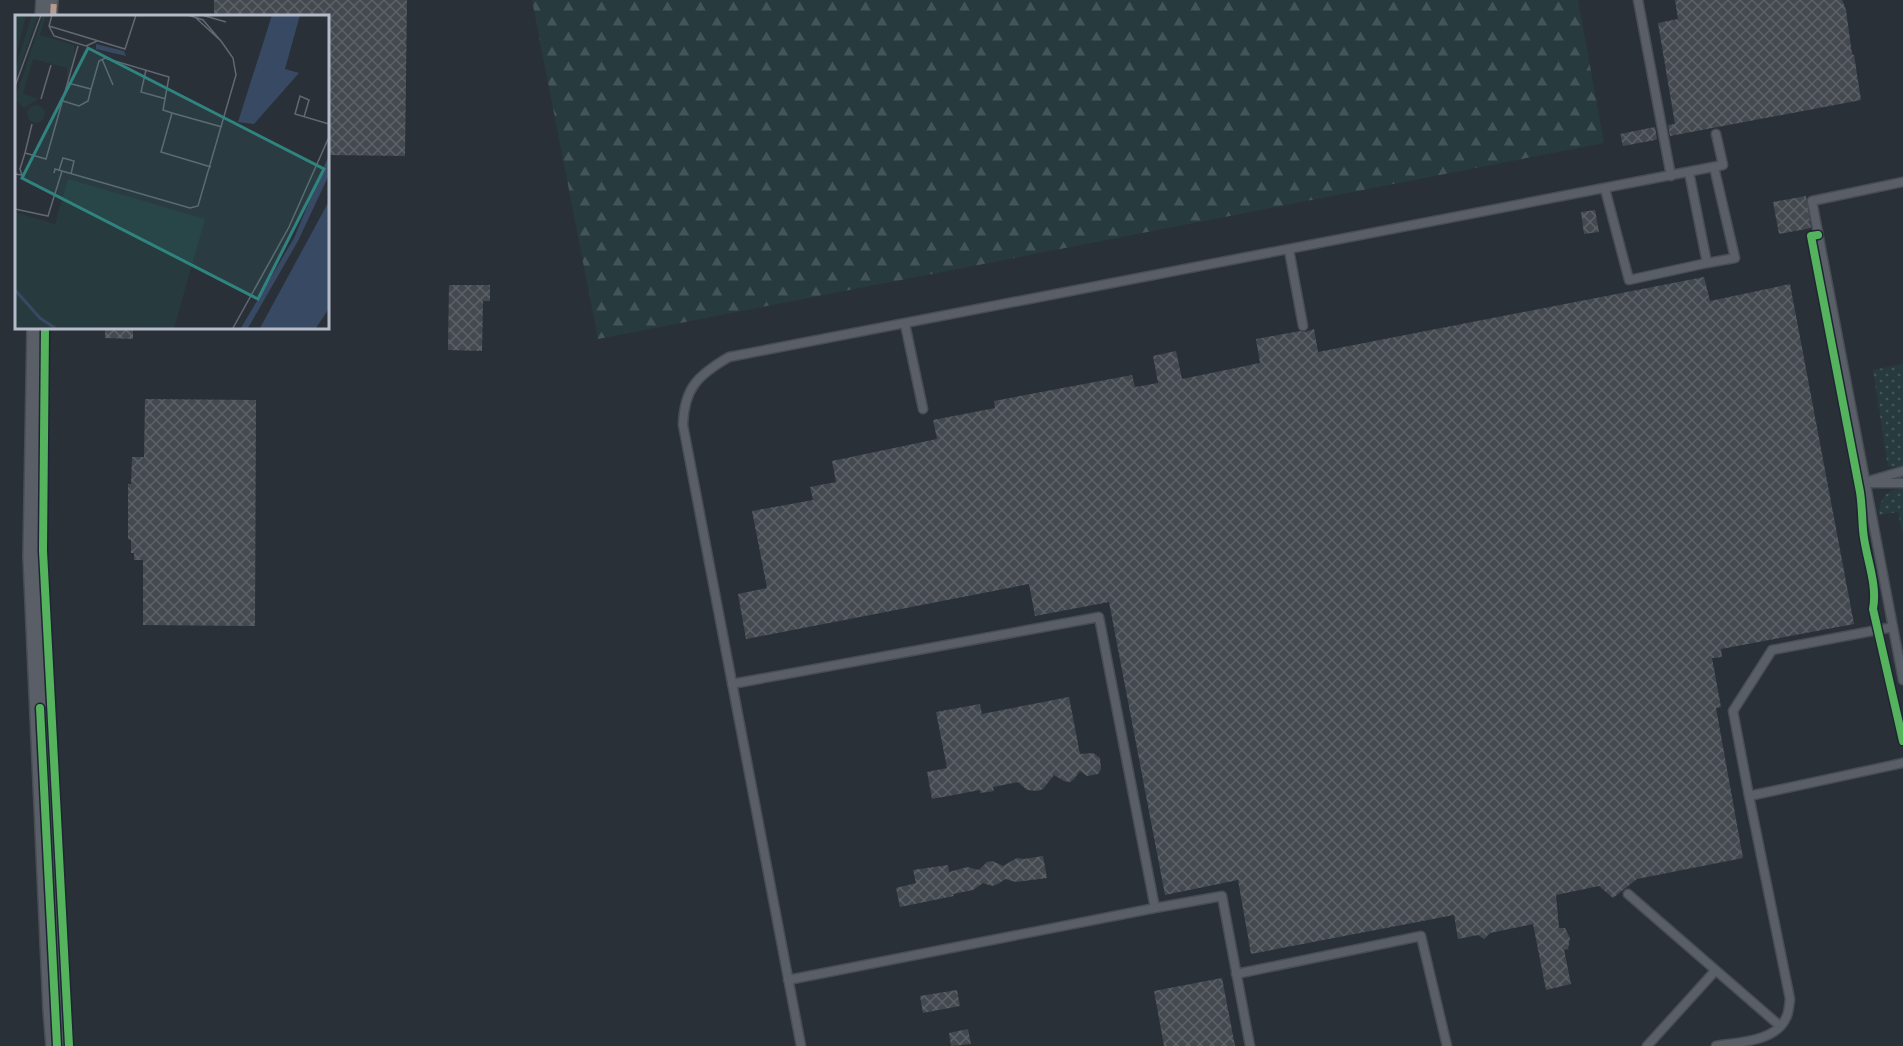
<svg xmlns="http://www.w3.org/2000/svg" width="1903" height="1046" font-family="'DejaVu Sans',sans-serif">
<defs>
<pattern id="grass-dots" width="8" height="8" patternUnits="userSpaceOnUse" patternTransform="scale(1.5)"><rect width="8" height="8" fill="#273a3e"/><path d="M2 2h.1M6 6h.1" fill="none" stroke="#445559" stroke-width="1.8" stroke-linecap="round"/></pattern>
<pattern id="forest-firs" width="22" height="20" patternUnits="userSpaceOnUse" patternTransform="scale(1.5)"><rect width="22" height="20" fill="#273a3e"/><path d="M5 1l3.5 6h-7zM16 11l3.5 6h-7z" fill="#445559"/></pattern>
<pattern id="building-cross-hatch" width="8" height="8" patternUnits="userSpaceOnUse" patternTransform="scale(1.5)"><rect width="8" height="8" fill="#444950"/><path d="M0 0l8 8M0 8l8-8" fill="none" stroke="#5d6168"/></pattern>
</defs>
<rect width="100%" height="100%" fill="#2a3038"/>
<path fill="url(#grass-dots)" d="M1903,364V466L1888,467L1873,370Z
M1903,488V535L1898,512L1879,515C1879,499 1886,490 1903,488Z"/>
<path fill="url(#forest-firs)" d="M532,0H1578L1604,143L598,339Z"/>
<path fill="url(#building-cross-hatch)" d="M214,0H407L405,156L327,155V16H214Z
M1675,0H1842L1846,10L1852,54L1854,55L1861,100L1670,136L1668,125L1675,124L1658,23L1678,19Z
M1655,127L1657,139L1655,140L1623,146L1620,134Z
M1806,196L1811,228L1779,234L1773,202Z
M1595,210L1599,232L1584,234L1581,212Z
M1704,277L1710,301L1790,284L1854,624L1721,649L1722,657L1712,658L1721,707L1716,708L1743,858L1637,879L1613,898L1599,886L1556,895L1559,928H1565L1570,938L1568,949L1564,950L1571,984L1546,990L1533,924L1490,933L1484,939L1478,935L1458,939L1454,915L1251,954L1238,880L1165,895L1109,602L1035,616L1029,584L746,639L738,594L767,588L752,511L813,500L810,487L836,482L832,461L937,439L933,420L995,408L994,401L1132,375L1135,387L1158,383L1153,356L1176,351L1182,379L1260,363L1256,339L1300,331L1305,332L1314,329L1318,352Z
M449,285H490V301H483L482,351L448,350Z
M105,327H133V339L105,338Z
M145,399L256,400L255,626L143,625V560H134V553H131V540L128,539V484H131L132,457H144Z
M1069,697L1080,754L1093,753L1100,758L1101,769L1098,774L1087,776L1080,771L1074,779L1070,782L1064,781L1054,775L1043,789L1038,791L1027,790L1018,782L993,787L994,791L980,793V790L932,799L927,772L947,768L936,712L980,704L982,714Z
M1043,856L1047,878L1016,882L1005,879L998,884L992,886L983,883L973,890L953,894L954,896L900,907L896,888L916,883L913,870L948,865L949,872L967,867L979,870L987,862L992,861L1003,866L1017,858L1024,859Z
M1222,978L1235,1046H1164L1154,991Z
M957,990L960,1006L923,1013L920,996Z
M968,1029L971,1044L951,1046L949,1033Z"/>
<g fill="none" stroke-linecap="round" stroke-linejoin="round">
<g stroke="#484c53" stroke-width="11">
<path id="service" d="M1638,0L1671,176
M1903,182L1812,201L1903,680
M1605,189L1629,280L1707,263L1689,172
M1289,250L1303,326
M1707,263L1735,258L1714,167
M905,324L923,409
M1865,482L1903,471
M1871,483H1903
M732,684L1099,617L1155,908L788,980
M1749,796L1733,711L1772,650L1893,627
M1628,894L1780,1026
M1155,908L1222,896L1250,1046
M1236,974L1421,936L1447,1046
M801,1046L683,425C684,388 698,375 729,357L1723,165L1716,134
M1647,1046L1715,971
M1716,1046C1738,1042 1775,1042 1786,1018C1789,1013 1789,1005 1790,999L1749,796L1903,763"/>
</g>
<g stroke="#484c53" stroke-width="24">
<path id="tertiary" d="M46,16L47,0
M38,327L34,557L54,1009L57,1046"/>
</g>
<use href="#service" stroke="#5a5e66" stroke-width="8"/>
<use href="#tertiary" stroke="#5a5e66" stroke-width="21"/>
<path stroke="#b69a8f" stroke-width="6" stroke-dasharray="12 6" stroke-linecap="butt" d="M53,16L54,0"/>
<g stroke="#1d2633" stroke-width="11">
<path id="cycleway" d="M1818,235L1811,236L1860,492C1862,505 1862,517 1863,530C1865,556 1878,583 1873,609L1903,741
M45,327L43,551L69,1046
M40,708L57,1046"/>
</g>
<use href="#cycleway" stroke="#56b35d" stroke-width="8"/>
</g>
<g transform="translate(15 15)">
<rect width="314" height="314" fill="#2a3038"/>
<path d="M17,0H23L0,67V54ZM28,0H31L25,20L59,30V43L52,66V53L18,44L8,79L24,84L9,93L0,84ZM12 99a9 9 0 1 1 18 0a9 9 0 1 1-18 0Z" fill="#273a3e"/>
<path d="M0,0H11L0,45ZM53,164L190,204L159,313H0V197L40,209Z" fill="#273a3e"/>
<path d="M257,0H285L270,54L284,58L239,109L223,107ZM81,29L109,36L111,41L81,34ZM313,142V162L283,226L233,313H226L279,223ZM313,188V295L301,313H245Z" fill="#384963"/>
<path fill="none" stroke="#384963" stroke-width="3" d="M0,275L25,303L40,313"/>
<path fill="none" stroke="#616872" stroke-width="1.5" d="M37,0L34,11L39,21L71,31L82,26M173,0L188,5L206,26L181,3M187,0L211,7M34,11L110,34L121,0M87,44L98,70M131,55L126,77L151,84M53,68L76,74L84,46L90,43L154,62L148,95L157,98M0,71L26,0M26,84L36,50M48,86L64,91L73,86L76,74M289,102L294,85L285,81L280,99L314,109M10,138L17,109M196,152L146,137L157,98L207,112M44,155L48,143L59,146L56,159M39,158L40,154L175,193L183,191L221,60L218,43L206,26M0,159L7,160L5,154L10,138L31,144L63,31M0,194L33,201L47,156M218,313L274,212L314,122"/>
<path fill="#308480" fill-opacity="0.15" stroke="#308480" stroke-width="3" d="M73,33L309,154L243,284L7,163Z"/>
<rect width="314" height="314" fill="none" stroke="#b4bcc9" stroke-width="3"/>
</g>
</svg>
